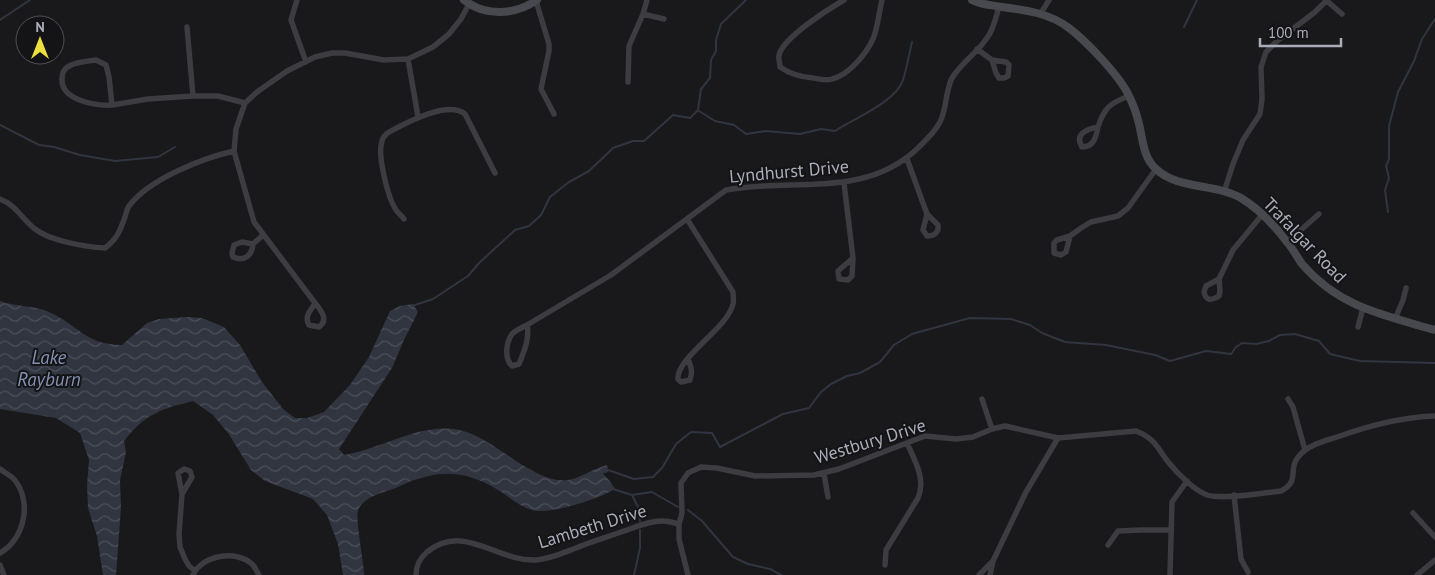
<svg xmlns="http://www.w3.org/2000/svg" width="1435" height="575" font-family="'PT Sans',sans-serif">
<defs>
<pattern id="water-waves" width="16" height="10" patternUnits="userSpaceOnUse" patternTransform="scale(1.25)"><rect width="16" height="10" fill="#313540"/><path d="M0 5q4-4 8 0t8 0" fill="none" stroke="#4c505a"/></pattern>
</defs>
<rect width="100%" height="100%" fill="#19191b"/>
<path fill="url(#water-waves)" d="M0,301C15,307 34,305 49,312C79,325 85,345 122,345L147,323L159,319L188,317L202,318L224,327L240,345L262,382L284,410L295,418H307L324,412L350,385L369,357L390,311L400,306L413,304L418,312L404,340L392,368L339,449L344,455C381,449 415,425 454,429C492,433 531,485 568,480C578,479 595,468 607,465L608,470L603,474C608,478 612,484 615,489C599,499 557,512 538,511C523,510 510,497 498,490C472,474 447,469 418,479C409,481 401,486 393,489C381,493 364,497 358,510C355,518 364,562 364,575H343L338,544L327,515L313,499L265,481L251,470L228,433L213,415L193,401C161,409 145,414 124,441L126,452L120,480L121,508L116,575H103L97,536L88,508L87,485L89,460L80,433L56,418L0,409Z"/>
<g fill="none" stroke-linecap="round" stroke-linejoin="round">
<path stroke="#313540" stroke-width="2" d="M0,20L30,0
M1184,27L1197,0
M699,111L715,121L734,125L746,134L766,131L800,134L821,129L835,131C853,119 896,102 903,80C907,68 909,54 912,42
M0,125L39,145L54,147L80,155L115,161L158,157L175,147
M1388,212L1385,190L1389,178L1386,166L1389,159V126L1398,92L1414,61L1422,39L1435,19
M412,306L433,299L468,276L479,263L515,230L529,226L541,215L550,197L569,182L589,171L613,148L633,141H644L673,115L690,118L698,110L701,89L710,78L711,60L716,51V40L721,24L746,0
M606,472L608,470L634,479L653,477L662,468L676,444L691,432L712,433L720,447L783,414L809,408L821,392L831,384L847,376L860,373L880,362L894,345L912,334L970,318L1011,319L1030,325L1042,333L1065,342L1106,345L1155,355L1170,361L1206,351L1231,354L1236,347L1242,343L1256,344L1269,341L1280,335L1295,334L1319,341L1330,354L1360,361L1435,363
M613,489L632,495L652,492L678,507
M632,495L638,507L640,521
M688,510L702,521L733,557L748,564L770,569L781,575
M634,575L640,548V530"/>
<path stroke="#3c3c41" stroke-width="5.5" d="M297,0L291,20L306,62
M844,0C828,9 783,38 779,55C778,58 780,63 780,67C790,74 800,77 813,78C818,79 827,81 832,79C849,75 866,54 873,39C878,27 879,12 882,0
M536,1L549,44V51L541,89L554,114
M1327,1L1342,14
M1041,13L1049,0
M643,14L664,19
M187,27L193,96
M977,49L992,60L996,73L999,78H1004L1008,76L1009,65L1006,62L992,60
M408,59L418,117
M96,60L106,65L109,77L112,105C95,106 61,100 62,79C62,74 63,69 69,66C76,62 87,61 96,60Z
M628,82L629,46L643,14L647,0
M112,105L148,99L193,96H218L245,103
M1098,127C1096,137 1094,147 1082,147C1074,134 1087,129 1098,127C1104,108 1110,103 1129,96
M907,159L927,214L923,230L927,236C933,236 935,235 938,230V225L927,214
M844,183L853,258L838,271L839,279L848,280L852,276L853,258
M1224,192L1233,164L1243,140L1260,114L1262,99L1261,67L1266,52L1277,41L1315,12L1327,0
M0,199C16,205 22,219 35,229C50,241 86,247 105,248C117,239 120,231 125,217C126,213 127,209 129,206C149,179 203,158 234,151
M404,219C402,216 398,213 396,210C388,198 377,155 382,141C383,137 386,134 389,132C406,123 448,100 465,114L495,173
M687,219L733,292C733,296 734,301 733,304C728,328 676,358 678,379L681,382L690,380C693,371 691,367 688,359
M1070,236L1066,252L1061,255L1054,253V243L1057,240L1070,236L1081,228L1091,222L1118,216L1128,208L1156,169
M1287,242L1319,214
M253,244C252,255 245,262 233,257L232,253L234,245L242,242L253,244L263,235
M1219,279L1220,291L1219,296C1211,301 1206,301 1204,292L1206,286L1219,279L1233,250L1262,215
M315,303C321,310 329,320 319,327L309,325C304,316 310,312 315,303L254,222L234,151L236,129L245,103L257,92L287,71L315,57L332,53H345L384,60L408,59L433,47L449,34L461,19L469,4
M1395,319L1403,300L1406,288
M527,325C521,328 516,330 512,334C506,343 504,358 512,366L519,364C524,352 530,337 527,325L611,275L726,190C791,177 864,200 918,148C926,140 935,132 940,122C947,109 945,92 952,78C961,63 977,53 987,38C994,29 996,17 999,6
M1358,327L1363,308
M982,399L992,429
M1288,399L1293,407L1305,450
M0,469C4,472 9,475 13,478C33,500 25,539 0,553
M824,474L828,497
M182,494L178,473L184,469L190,471L192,477L182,494L179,534L180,547L185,559L189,566L195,571
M1234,495L1241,559L1248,572
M1413,513L1435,537
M1108,545L1118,531L1141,530H1170
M0,565L4,575
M885,565L886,550L918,498C926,479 915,461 907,443
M193,575C202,555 237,549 253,565C255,567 257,572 259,575
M416,575C416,566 420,558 427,552C464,522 497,562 536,560C550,559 563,553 576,548C592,541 608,537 624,531C636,527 651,520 664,521C669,521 674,523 679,524
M688,575L679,539V524L682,513L681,483L688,473L701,467L717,468L755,476L814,475L839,469L925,436L956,439L973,437L992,429L1005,426L1058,438L1136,431C1156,439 1157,448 1169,463C1178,474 1194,490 1207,495C1223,500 1263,493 1281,491C1301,481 1287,469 1299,456C1309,444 1326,441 1340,436C1371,425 1402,417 1435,416
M979,575L993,561
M990,575L993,561L1026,492L1058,438
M1170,575L1172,502L1187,481
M1417,575L1435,560"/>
<path stroke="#48484f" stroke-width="8" d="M464,0C486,17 515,15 537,0
M972,0C981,5 992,5 1002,7C1026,10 1049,13 1069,28C1086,41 1120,76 1129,96C1133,104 1137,115 1139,124C1143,140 1143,157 1156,169C1178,190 1215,183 1241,198C1259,209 1275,226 1287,242C1293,249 1297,257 1302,264C1339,307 1383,315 1435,330"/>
</g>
<g text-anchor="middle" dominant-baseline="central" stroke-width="4" stroke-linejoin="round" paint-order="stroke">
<g font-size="18" fill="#abacba" stroke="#141416">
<text transform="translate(789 171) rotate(-5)">Lyndhurst Drive</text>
<text transform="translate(1305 240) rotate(46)">Trafalgar Road</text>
<text transform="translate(870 441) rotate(-17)">Westbury Drive</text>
<text transform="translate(592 526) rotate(-17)">Lambeth Drive</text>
</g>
<g font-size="19" font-style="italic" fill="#8491b3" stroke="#141416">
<text x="49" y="357">Lake<tspan x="49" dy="22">Rayburn</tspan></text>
</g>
</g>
<g transform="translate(40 40)"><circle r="24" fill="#141416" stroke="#505158"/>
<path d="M0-4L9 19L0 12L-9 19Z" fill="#ecdf3f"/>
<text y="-8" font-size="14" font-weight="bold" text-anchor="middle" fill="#abacba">N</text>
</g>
<path d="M1260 38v8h81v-8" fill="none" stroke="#abacba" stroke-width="2.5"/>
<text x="1268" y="38" font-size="15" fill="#abacba" stroke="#141416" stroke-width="4" paint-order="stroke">100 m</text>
</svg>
